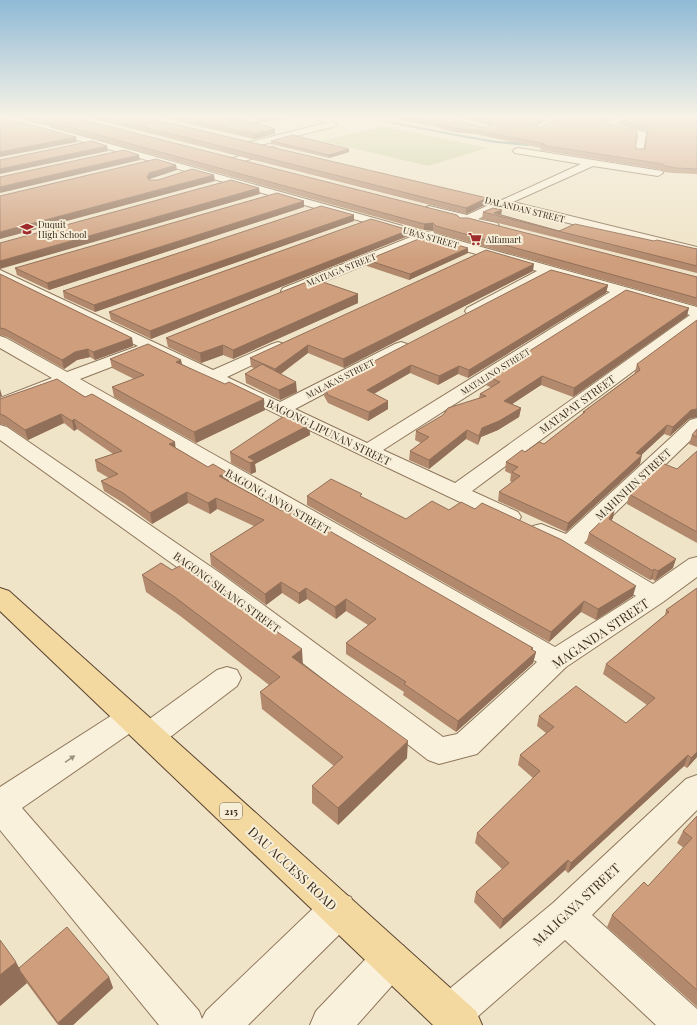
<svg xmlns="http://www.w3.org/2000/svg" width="697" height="1025" font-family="'Playfair Display',serif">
<rect width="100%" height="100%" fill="#f0e4c8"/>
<path fill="#c9cf9b" d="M383,126L487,148L428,166L322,141Z"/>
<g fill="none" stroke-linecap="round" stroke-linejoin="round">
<path fill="#6f938a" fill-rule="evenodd" d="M374,117L394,122L456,134L496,141L516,142L529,145L528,146L496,143L456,136L394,124Z"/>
<g stroke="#8d765c" stroke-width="2">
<path id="minor" d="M0,117H11L38,124L77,117H93L89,119L49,127L424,232L433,231L435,234L697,307V324L472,491L518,512L521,517L518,522L510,524L502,522L361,455L147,351L145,354L80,379L555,647L636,596L561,549L533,536L530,531L533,526L541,524L566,534L690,420L697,418V434L584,543L653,584L689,559L697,557V577L663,602L566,667L477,754L439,764L428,760L202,585L0,440V425L7,427L220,573L443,737L457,734L537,662L65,385L0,409V398L52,378L0,348V336L6,338L67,372L138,346L0,279V270L213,370L272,344L278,342L284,344L286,347L284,350L227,377L280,402L395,344L401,342L407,344L409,347L407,350L295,409L367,443L610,292L550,275L477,314L472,315L467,314L465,311L467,308L537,271L426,240L293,294L288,295L283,294L281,291L283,288L413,236L38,129L0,137V131L27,126L0,119ZM624,296L690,315L455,483L383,450Z
M147,117H162L161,119L147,120Z
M253,117H266L265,119L232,127L228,125L229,123Z
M316,117H326L337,124L336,126L253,147L249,144L250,142L326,123Z
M618,117H629L615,124L645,132L646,134L643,153H637L635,151L638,135L604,126L603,124Z
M274,147L279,150L277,152L210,170L205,167L207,165Z
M518,148L662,171L663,173L658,176L593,166L513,202L697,247V255L504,207L478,219L497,223L499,226L497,229L493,230L425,211L423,209L429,206L467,215L493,203L494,200H502L581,164L515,153L513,151L515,149Z
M227,667L237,670L241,678L237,686L161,744L150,747L139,744L135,735L139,727L22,808L199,1011L202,1019L206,1011L325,897L338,892L351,897L356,910L351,923L248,1025H159L0,830V787L120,710L130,706L140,710L145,718L141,725L217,670Z
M697,775V810L592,915L697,1009V1025H656L565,940L468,1025H435L430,1014L436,1000L553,903L686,779Z
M391,940L404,946L410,959L404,972L357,1025H310L316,1011L378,946Z"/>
</g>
<g stroke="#5b4430" stroke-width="2">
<path id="major" d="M0,588L9,591L476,1011L482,1025H433L0,611Z"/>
</g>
<use href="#minor" fill="#faf1dc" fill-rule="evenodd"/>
<use href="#major" fill="#f3d9a0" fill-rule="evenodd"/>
</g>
<path fill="#b2896c" d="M16,117H72L460,218L697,277V306L436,233L433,230H424Z
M86,117H144L487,204L466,214Z
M159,117H248L228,122L231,124L275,134L254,139Z
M386,117H445L485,128L489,125H488L458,117H552L549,118L537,126L539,128L604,122L638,149H645L647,134L646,131L619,124L620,119L697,117V174L674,173L664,172L662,170L540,150L541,148L475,134L452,132L430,125Z
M271,141L349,152L329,158L271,144Z
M304,207L49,290L17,275L15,268Z
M483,212L502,215L559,231L654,241L697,249V273L482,219Z
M354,215V221L95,312L64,298L63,291Z
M409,230L408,236L151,339L111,320L109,312Z
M468,253L409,280L367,266V260Z
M533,271L344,368L308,353L281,374L297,392L280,400L246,383L245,374L254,368L251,367L250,358Z
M0,274L132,338L133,346L95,360L90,357L77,360L64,369L7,337L0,335Z
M608,285L606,293L468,378L458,374L438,385L410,373L374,394L388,401V409L368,421L328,403L324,396V387Z
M358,294V303L233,359L223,355L201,363L168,347L166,338Z
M687,316L573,397L541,385L512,404L521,408L519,417L498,430L481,437L478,445L466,439L429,469L409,460L410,451L421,443L415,440L416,431L479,398L480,394L491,387L487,386L488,377Z
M110,359L181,360L182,364L265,410L196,443L114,397L112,387L134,379L112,368Z
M637,364L689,419L670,436L664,434L641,455L640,464L566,532L498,501L499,492L512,482L510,481L511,474L505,471L506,462L525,452L544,444L582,415L583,412L635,373V372Z
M85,397L176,448L208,467L228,473L229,481L533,648L532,650L536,652L533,663L456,732L403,695L404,692L346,654V643L368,625L346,611L336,619L307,599L299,604L282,593L266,605L211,565L210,554L254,526L217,509L210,514L188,503L152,524L125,504L104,491L101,481L109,478L97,471L95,460L113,454L77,429L74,431L64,423L28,440L7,426L0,424V399Z
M309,425L310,435L255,464L256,472L251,474L231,463L230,452Z
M697,429V447L689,444L692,435Z
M697,451V543L627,504L629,494L677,469Z
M307,496L362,497L406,519L449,510L633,596L596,620L581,612L549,642L307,505Z
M613,518L611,520L673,568L655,581L652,579L650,580L586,543L589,533Z
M172,570L243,604L244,608L303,665L407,758L338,825L312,803V786L334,766L262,709L260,692L269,685L179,615L146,592L142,575Z
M697,588V757L687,768L684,766L568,873L565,870L500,929L474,902L476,892L502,869L475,843L477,833L533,778L518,765L520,755L546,733L537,726L539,716L626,723L647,705L603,674L606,664L665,615L666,610Z
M697,816V1007L607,927L612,915L648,886L684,848L677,843L683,831Z
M0,940L19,968L109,977L113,988L73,1025H58L26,982L27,983L0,1006Z"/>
<path fill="#916f58" d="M230,117H248L228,122L226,121L227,118Z
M266,117H304L256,123V118Z
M544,117H552L549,118L534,128V124Z
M606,117H615L602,124V119Z
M275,129V134L254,139V134Z
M76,137L77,142L0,157V152Z
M107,146L108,151L0,174V169Z
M349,149V152L329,158V155Z
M139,155L140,160L0,193V187Z
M176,165L177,170L150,179L148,183L147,177L149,173Z
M214,175L215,181L0,239V232Z
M259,188L260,194L0,269V261Z
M487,198V204L466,214V208Z
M304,201V207L49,290L47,283Z
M502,210L501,216L494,213Z
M354,215V221L95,312L94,305Z
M433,223V230H424V224Z
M409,230L408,236L151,339L150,331Z
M468,248V253L409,280L410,274Z
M534,264L533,271L344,368L343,359Z
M608,285L606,293L468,378L469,370Z
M358,294V303L233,359V350Z
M689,308L687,316L573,397L574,388Z
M132,338L133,346L95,360L93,352Z
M223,345V355L201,363L200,353Z
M308,345V353L276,377L275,369Z
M88,349L90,357L77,360L64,369L62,360L75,352Z
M181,360L182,369L176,362Z
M411,365L410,373L366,398L367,390Z
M459,366L458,374L438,385L439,376Z
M542,376L541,385L503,410L504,401Z
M296,382L297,392L280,400L279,390Z
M0,389L2,396L0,397Z
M264,399L265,410L196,443L194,432Z
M388,401V409L368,421L369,412Z
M521,408L519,417L498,430L481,437L478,445L479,436L482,428Z
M697,409V417L689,419L670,436L673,427L691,410Z
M61,414L64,423L28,440L25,430Z
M74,419L77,429L74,431L72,421Z
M309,425L310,435L255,464L256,472L251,474L250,463L248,457Z
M667,425L664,434L634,462L636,453Z
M467,430L466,439L429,469V460Z
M175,442L176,452L169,444Z
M642,455L640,464L566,532L568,523Z
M228,473L229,483L219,476Z
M187,492L188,503L152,524L150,513Z
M216,498L217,509L210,514L208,503Z
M615,508L613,518L606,528L609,519Z
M676,559L673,568L655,581L658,571Z
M654,569L652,579L650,580L653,571Z
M281,582L282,593L266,605L265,594Z
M636,586L633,596L596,620L598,609Z
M306,588L307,599L299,604V593Z
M346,599V611L336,619L335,607Z
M584,601L581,612L549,642L551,632Z
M533,648L531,656L536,652L533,663L456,732L458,721Z
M302,649L303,666L292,657Z
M408,741L407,758L338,825V808Z
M697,752V757L687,768L691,758Z
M688,755L684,766L568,873L571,863Z
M568,860L565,870L500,929L503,919Z
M16,962L27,983L0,1006V975Z
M109,977L113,988L73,1025H60L58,1023Z"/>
<path fill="#cf9f7d" stroke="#916f58" d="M0,117H2L76,137L0,152Z
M32,117H72L457,215L460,218H468L697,277V298L436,226L433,223L424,224Z
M104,117H144L487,198L466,208Z
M178,117H230L227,118L226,121L231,124L246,120L275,129L254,134Z
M412,117H445L485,128L491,124L489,120L477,117H544L534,124L539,128L557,119L568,117H606L602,119L604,123L637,131L635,147L638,149H645L648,129L647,127L620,119L624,117H697V169L676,168L665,166L663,164L541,145L545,144L476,130L453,128L431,120Z
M293,135L349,149L329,155L271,141Z
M92,141L107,146L0,169V160Z
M124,150L139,155L0,187V177Z
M156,159L176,165L149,173L147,177L149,180H158L192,169L214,175L0,232V196Z
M231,180L259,188L0,261V243Z
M277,193L304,201L47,283L15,268Z
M321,206L354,215L94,305L63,291Z
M493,208L502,210L494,213L559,231L575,224L654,241L657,240L697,249V266L483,212Z
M371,219L409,230L150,331L109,312Z
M426,236L468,248L410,274L367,260Z
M486,250L534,264L343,359L308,345L275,369L250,358Z
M551,270L608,285L469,370L459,366L439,376L411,365L367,390L388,401L369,412L328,395L324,387Z
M0,274L132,338L93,352L88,349L75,352L62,360L5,329L0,328Z
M314,279L358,294L233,350L223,345L200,353L166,338Z
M626,290L689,308L574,388L542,376L504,401L521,408L499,421L482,428L479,436L467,430L429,460L410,451L429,437L416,431L443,415L448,408L486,396L480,394L500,382L488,377Z
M697,320V409L691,410L673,427L667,425L636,453L642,455L568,523L499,492L520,476L512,472L518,467L506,462L522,450L525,452L539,442L544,444L585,412H583L640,370L637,364Z
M148,344L181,360L176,362L225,384L229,382L264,399L194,432L112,387L144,375L110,359Z
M262,364L296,382L279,390L245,374Z
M57,379L85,397L92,394L175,442L169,444L208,467L213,464L228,473L219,476L280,510L283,511L288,507L533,648L531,649L536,652L458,721L404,684L406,682L346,643L376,619L346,599L335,607L306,588L299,593L281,582L265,594L210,554L264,520L216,498L208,503L187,492L150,513L123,493L101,481L118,474L95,460L122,451L74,419L72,421L61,414L25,430L5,416L0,414V399Z
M287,414L309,425L248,457L255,461L250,463L230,452Z
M697,429V437L692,435Z
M697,451V532L629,494L662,463L677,469Z
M331,479L362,494L360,496L406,519L432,501L449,510L461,502L475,509L482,503L562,540L636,586L598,609L584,601L551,632L307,496Z
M615,508L609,519L676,559L658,571L654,569L653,571L589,533Z
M187,562L243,604L240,606L302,649L292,657L408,741L338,808L312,786L343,757L260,692L280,677L176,598L142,575L161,563L172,570Z
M697,588V752L691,758L688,755L571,863L568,860L503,919L476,892L509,863L477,833L540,771L520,755L554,727L539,716L576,686L626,723L655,698L606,664L669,612L666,610Z
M697,816V990L612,915L644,882L648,886L692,838L683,831Z
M67,927L109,977L58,1023L20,971L19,968Z
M0,940L16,962L0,975Z"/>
<defs><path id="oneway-solid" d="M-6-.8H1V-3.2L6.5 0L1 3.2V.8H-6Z"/></defs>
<use fill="#9c907e" href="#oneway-solid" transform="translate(70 759) rotate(-34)"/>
<linearGradient id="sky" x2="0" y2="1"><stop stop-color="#8fbad6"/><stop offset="0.45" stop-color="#f8f3e6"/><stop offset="1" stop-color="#f8f3e6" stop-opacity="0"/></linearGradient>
<rect width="697" height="260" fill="url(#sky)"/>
<defs>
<g id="school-bare" transform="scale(1.08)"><path d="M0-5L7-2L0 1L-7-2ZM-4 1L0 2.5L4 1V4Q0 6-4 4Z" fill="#9e2a2b" stroke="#f7eed8" stroke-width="2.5" paint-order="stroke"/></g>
<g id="supermarket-bare" transform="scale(1.08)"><path d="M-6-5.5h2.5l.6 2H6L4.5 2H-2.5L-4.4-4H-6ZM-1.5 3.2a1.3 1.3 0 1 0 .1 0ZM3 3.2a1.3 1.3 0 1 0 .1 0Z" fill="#9e2a2b" stroke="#f7eed8" stroke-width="2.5" paint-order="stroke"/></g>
</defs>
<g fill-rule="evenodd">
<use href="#school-bare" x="27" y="229"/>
<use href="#supermarket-bare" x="475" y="239"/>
</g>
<g text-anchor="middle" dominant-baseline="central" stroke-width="4" stroke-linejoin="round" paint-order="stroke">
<g font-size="9" fill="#3d2e20" stroke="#f7eed8">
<text transform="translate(525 209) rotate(14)">DALANDAN STREET</text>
<text transform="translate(431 237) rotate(16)">UBAS STREET</text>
<text transform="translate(341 269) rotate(-22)">MATIAGA STREET</text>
<text transform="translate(495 371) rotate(-32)">MATALINO STREET</text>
<text transform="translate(340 378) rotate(-27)">MALAKAS STREET</text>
</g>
<g font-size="9" fill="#3d2e20" stroke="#f7eed8" text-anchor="start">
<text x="38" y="224">Duquit<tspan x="38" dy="10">High School</tspan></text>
<text x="486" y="239">Alfamart</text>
</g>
<rect fill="#f7eed8" stroke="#756857" stroke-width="1" x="220" y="803" width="22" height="16" rx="3"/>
<g font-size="10" font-weight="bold" fill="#3d2e20">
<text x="231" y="811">215</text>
</g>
<g font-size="11" fill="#3d2e20" stroke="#f7eed8">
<text transform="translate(577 404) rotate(-36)">MATAPAT STREET</text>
<text transform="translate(329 432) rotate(26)">BAGONG LIPUNAN STREET</text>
<text transform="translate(633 484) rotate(-43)">MAHINHIN STREET</text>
<text transform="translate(278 501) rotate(30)">BAGONG ANYO STREET</text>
<text transform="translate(227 592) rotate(36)">BAGONG SILANG STREET</text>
</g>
<g font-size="13" fill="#3d2e20" stroke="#f7eed8">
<text transform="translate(600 633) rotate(-34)">MAGANDA STREET</text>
<text transform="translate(293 868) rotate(43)">DAU ACCESS ROAD</text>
<text transform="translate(576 904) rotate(-43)">MALIGAYA STREET</text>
</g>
</g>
</svg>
